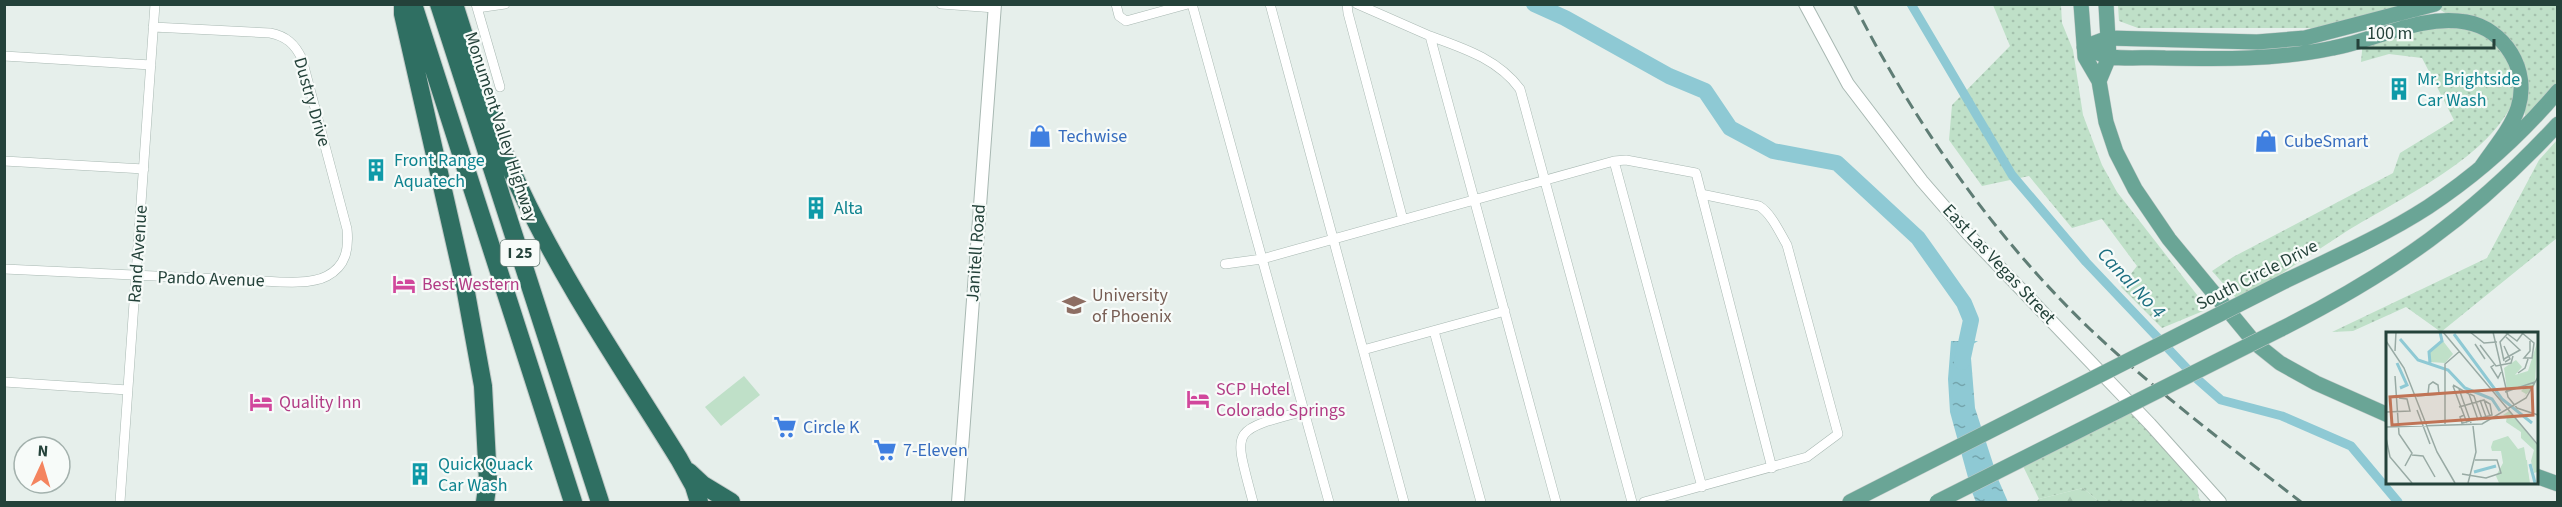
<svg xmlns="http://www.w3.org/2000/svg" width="2562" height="507" font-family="'Source Sans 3',sans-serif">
<defs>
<pattern id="grass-dots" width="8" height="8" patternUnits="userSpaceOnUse" patternTransform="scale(1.5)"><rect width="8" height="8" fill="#bfe0c8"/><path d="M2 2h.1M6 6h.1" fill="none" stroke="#a4c1ad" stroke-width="1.8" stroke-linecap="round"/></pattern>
<pattern id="forest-firs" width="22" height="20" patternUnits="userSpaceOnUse" patternTransform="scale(1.5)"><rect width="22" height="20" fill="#bfe0c8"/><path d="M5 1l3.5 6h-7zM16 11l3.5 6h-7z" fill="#a4c1ad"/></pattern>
<pattern id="water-ripples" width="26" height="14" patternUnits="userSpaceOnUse" patternTransform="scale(1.5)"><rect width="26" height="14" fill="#8ec9d4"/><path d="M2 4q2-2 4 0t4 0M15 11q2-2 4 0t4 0" fill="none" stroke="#74a5ad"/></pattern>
</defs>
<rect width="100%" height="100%" fill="#e6efeb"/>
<path fill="url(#grass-dots)" d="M1993,5H2061L2062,23L2073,50L2083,115L2102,165L2117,192L2208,309L2162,328L2121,287L2137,266L2102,219L2072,228L2029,176L1982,186L1949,140L1952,105L2010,46Z
M2118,5H2557V89L2526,125L2524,106L2512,104C2485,160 2399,199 2347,231C2318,250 2289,269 2259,288L2236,298L2212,271L2233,257L2393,173L2400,153L2454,120L2422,58L2389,54L2361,62L2363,40L2456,20L2433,5L2344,28H2138L2119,21Z
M2557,140V238L2441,332L2406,307L2353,331L2332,332L2487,258L2539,160Z
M2128,400L2195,472L2199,498L2202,502H2094L2097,500L2083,488L2039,499L2021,462Z"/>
<path fill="url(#forest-firs)" d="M2083,488L2097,500L2094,502H2036L2039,499Z"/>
<path fill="#bfe0c8" d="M744,376L760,395L721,426L705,407Z"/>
<path fill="url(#water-ripples)" d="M1951,341H1978L1970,346L1975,408L1998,479L2008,502H1976L1972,492L1950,412L1948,379Z"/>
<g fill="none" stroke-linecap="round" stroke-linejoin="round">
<path stroke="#8ec9d4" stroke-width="9" d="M1911,4L2012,175L2086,262L2196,378L2221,400L2282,416L2351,446L2398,502"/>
<path stroke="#8ec9d4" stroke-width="16" d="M1534,4L1565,18L1669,76L1705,91L1730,128L1773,151L1837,163L1918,238L1964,303L1971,320L1962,362"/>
<g stroke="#a8b8b2" stroke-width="10">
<path id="minor" d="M476,4L500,87
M941,4L995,8
M1116,4L1119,16L1126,21L1188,4
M1192,4L1329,502
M1270,4L1404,502
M1347,4L1348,13L1403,220
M1357,4L1430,36L1556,502
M477,8L505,4
M1430,36C1463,48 1498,59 1520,89L1632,502
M4,56L151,65
M4,161L144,169
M1614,161L1702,487
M1225,264L1262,259L1614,161L1626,160L1696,173L1772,468
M4,269C83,273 162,277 241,280C265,280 307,287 327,276C346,266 349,249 347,229L302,59C295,44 286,36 270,33L153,27
M1434,331L1481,502
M1363,350L1505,311
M4,382L128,390
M120,502L155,4
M1253,502C1234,429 1228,431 1304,411
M1644,502L1807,457L1838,434L1787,245C1780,233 1771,213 1759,206L1701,194"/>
</g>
<g stroke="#a8b8b2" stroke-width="14">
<path id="tertiary" d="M1805,4L1848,84L1922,181L1968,234L2150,424L2220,502
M958,502L995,4"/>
</g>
<g stroke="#c2cac8" stroke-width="16">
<path id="primary" d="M2081,4L2085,57L2099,81L2106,122L2116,152L2135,189L2169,239L2255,343L2280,363L2316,383L2388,415
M2084,47C2092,50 2101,55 2110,57C2127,59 2147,57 2165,58C2221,59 2277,60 2333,48C2377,40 2421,14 2466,22C2505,29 2530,70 2518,108C2511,129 2494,148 2482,166
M2084,47L2108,38L2257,42L2305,38L2435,4
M2099,81L2109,57L2106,4
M2285,281C2333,258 2383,236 2428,207C2475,176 2521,135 2558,91
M2281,329C2392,273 2473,216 2558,124
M2536,476L2558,484
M1850,502L1903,475"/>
</g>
<g stroke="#c2cac8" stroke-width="20">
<path id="motorway" d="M403,4V14L465,287L483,386L488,481L485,502
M413,4L573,502
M439,4L600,502
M454,4C474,66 492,130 520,189C564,283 624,370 679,459L694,486L699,502
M689,472L703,485L731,502"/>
</g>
<use href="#minor" stroke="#fff" stroke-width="9"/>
<use href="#tertiary" stroke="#fff" stroke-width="12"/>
<use href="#primary" stroke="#6aa596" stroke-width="15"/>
<use href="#motorway" stroke="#2f6f62" stroke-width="18"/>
<path stroke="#5f7d75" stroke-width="3" stroke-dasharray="12 6" stroke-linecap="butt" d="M1854,4C1915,124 1994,237 2091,330C2157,392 2230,447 2301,502"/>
<g stroke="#c2cac8" stroke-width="16" stroke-linecap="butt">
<path id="primary-bridge" d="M1903,475L2285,281
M1937,502L2281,329"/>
</g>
<use href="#primary-bridge" stroke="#6aa596" stroke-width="15"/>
</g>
<defs>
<g id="building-bare" transform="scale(1.8)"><path d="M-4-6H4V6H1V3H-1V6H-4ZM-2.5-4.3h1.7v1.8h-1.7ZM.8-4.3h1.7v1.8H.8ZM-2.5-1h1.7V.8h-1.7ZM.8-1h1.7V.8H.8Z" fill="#0f9aa8" stroke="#f7fbf9" stroke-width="2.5" paint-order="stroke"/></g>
<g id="shop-bare" transform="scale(1.8)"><path d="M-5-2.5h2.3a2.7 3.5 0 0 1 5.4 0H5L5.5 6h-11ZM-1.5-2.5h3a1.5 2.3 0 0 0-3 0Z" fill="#3f7fe0" stroke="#f7fbf9" stroke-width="2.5" paint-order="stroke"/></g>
<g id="hotel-bare" transform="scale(1.8)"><path d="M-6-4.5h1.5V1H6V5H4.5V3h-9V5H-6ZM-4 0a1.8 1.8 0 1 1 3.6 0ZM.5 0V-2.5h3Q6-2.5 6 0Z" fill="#d1479c" stroke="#f7fbf9" stroke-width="2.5" paint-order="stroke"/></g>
<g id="university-bare" transform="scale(1.8)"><path d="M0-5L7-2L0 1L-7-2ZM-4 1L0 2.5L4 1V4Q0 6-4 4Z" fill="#8d6e63" stroke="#f7fbf9" stroke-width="2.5" paint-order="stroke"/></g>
<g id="supermarket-bare" transform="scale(1.8)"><path d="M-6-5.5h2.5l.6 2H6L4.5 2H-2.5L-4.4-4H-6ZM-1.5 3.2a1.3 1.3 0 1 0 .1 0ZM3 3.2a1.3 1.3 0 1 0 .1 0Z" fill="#3f7fe0" stroke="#f7fbf9" stroke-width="2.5" paint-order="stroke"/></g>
</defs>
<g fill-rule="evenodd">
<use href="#building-bare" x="2399" y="89"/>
<use href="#shop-bare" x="1040" y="136"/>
<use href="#shop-bare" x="2266" y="141"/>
<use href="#building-bare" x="376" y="170"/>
<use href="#building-bare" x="816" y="208"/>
<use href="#hotel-bare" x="404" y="284"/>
<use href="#university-bare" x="1074" y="305"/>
<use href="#hotel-bare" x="1198" y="399"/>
<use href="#hotel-bare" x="261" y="402"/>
<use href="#supermarket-bare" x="785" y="427"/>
<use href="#supermarket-bare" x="885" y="450"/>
<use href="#building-bare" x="420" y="474"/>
</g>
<g text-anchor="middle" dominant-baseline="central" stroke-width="4.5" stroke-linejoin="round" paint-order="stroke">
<rect fill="#f7fbf9" stroke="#637a73" stroke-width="1.5" x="500.5" y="240" width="39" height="26" rx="4.5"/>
<g font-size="16" font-weight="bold" fill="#24423a">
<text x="520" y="253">I 25</text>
</g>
<g font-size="18" fill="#0d838f" stroke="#f7fbf9" text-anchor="start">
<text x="2417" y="79">Mr. Brightside<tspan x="2417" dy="21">Car Wash</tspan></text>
<text x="394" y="160">Front Range<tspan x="394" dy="21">Aquatech</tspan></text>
<text x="834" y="208">Alta</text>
<text x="438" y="464">Quick Quack<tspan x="438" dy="21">Car Wash</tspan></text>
</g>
<g font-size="18" fill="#24423a" stroke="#f7fbf9">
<text transform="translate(312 102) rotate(74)">Dustry Drive</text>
<text transform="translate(501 127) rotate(72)">Monument Valley Highway</text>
<text transform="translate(976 253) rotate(-86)">Janitell Road</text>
<text transform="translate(138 254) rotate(-86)">Rand Avenue</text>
<text transform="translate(1999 264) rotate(47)">East Las Vegas Street</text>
<text transform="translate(2257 275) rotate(-27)">South Circle Drive</text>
<text transform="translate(211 279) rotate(2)">Pando Avenue</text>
</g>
<g font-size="18" fill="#366cbe" stroke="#f7fbf9" text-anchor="start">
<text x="1058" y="136">Techwise</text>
<text x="2284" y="141">CubeSmart</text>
<text x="803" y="427">Circle K</text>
<text x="903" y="450">7-Eleven</text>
</g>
<g font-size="18" fill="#b23c85" stroke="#f7fbf9" text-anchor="start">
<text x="422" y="284">Best Western</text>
<text x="1216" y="389">SCP Hotel<tspan x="1216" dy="21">Colorado Springs</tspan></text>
<text x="279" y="402">Quality Inn</text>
</g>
<g font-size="18" fill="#785e54" stroke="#f7fbf9" text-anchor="start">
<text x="1092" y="295">University<tspan x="1092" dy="21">of Phoenix</tspan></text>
</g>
<g font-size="20" font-style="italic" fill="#1c6f80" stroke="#f7fbf9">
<text transform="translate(2131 283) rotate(47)">Canal No 4</text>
</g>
</g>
<g transform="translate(2386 332)">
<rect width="152" height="152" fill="#e6efeb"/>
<path d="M57,9L67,22L59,31L44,30L43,20ZM151,11L149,53L137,66L140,62L135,59L138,56L121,58L118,36L130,28L136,35L129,43L142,39ZM123,79L151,113V140L148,141L145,129L148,118L135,106V100L120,90L121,84L117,83ZM122,104L132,117L138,115L144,151H113L110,144L117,131L115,119H106L105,115L107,109Z" fill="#bfe0c8"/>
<path d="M135,128H141L143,151H119V145L124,149L131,146L127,145V137L135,138L132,145H135Z" fill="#bfe0c8"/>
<path fill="none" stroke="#8ec9d4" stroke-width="3" d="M68,2L116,67L146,91M14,7L32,28L62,38L79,56L106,67L114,79M11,31L21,53L14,56M44,31L43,20L56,9L54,0M144,132L149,151M88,140L110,134"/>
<path fill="none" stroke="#98aaa4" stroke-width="1.5" d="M57,0L152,113M84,0L98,11L111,10M107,0L122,65L131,76L152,83M119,0L131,9L137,1M135,0L148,11L146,26H138L144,19V9M0,9L18,36L51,120L69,151M89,12L99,27M94,13L110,34L125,31L127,24M118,14L124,27L119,30M9,19L10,0M118,27L134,18L120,5M118,29L114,10L123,0M108,33L105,35L112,46L115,40M132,41L139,36L142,27M9,44L13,102L26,121L19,134M67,53L83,62L92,88M67,54L81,91M73,57L85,91M119,60L149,50M42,62L43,53L47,50L52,53L53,62M84,62L88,64L96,87M31,64L54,62M94,68L100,85M73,75L98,68L104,84M31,78L44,112M0,80L24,79L21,67L13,66M78,83L74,85L76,91L106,83L104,72L99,69M59,92V32L74,19M0,95L96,92L140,66L152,45M0,106L4,125L26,151M26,123L37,124L49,145M76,142L100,146L115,141L111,128H89M82,151L90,120L87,94"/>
<path fill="#c07456" fill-opacity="0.15" stroke="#c07456" stroke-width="3" d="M146,55L147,83L6,93L4,65Z"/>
<rect width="152" height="152" fill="none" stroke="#24423a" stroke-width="3"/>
</g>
<rect width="2562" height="507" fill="none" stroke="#24423a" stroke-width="12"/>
<g transform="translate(42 465) rotate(4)"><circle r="28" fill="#f7fbf9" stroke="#a3b1ad" stroke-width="1.5"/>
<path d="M0-4.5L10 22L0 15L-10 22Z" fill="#f4845f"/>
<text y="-9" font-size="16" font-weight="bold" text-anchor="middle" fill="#24423a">N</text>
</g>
<path d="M2358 39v9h136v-9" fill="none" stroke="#24423a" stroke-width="3"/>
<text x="2367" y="39" font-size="18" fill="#24423a" stroke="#f7fbf9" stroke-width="4.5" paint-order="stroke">100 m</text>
</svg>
